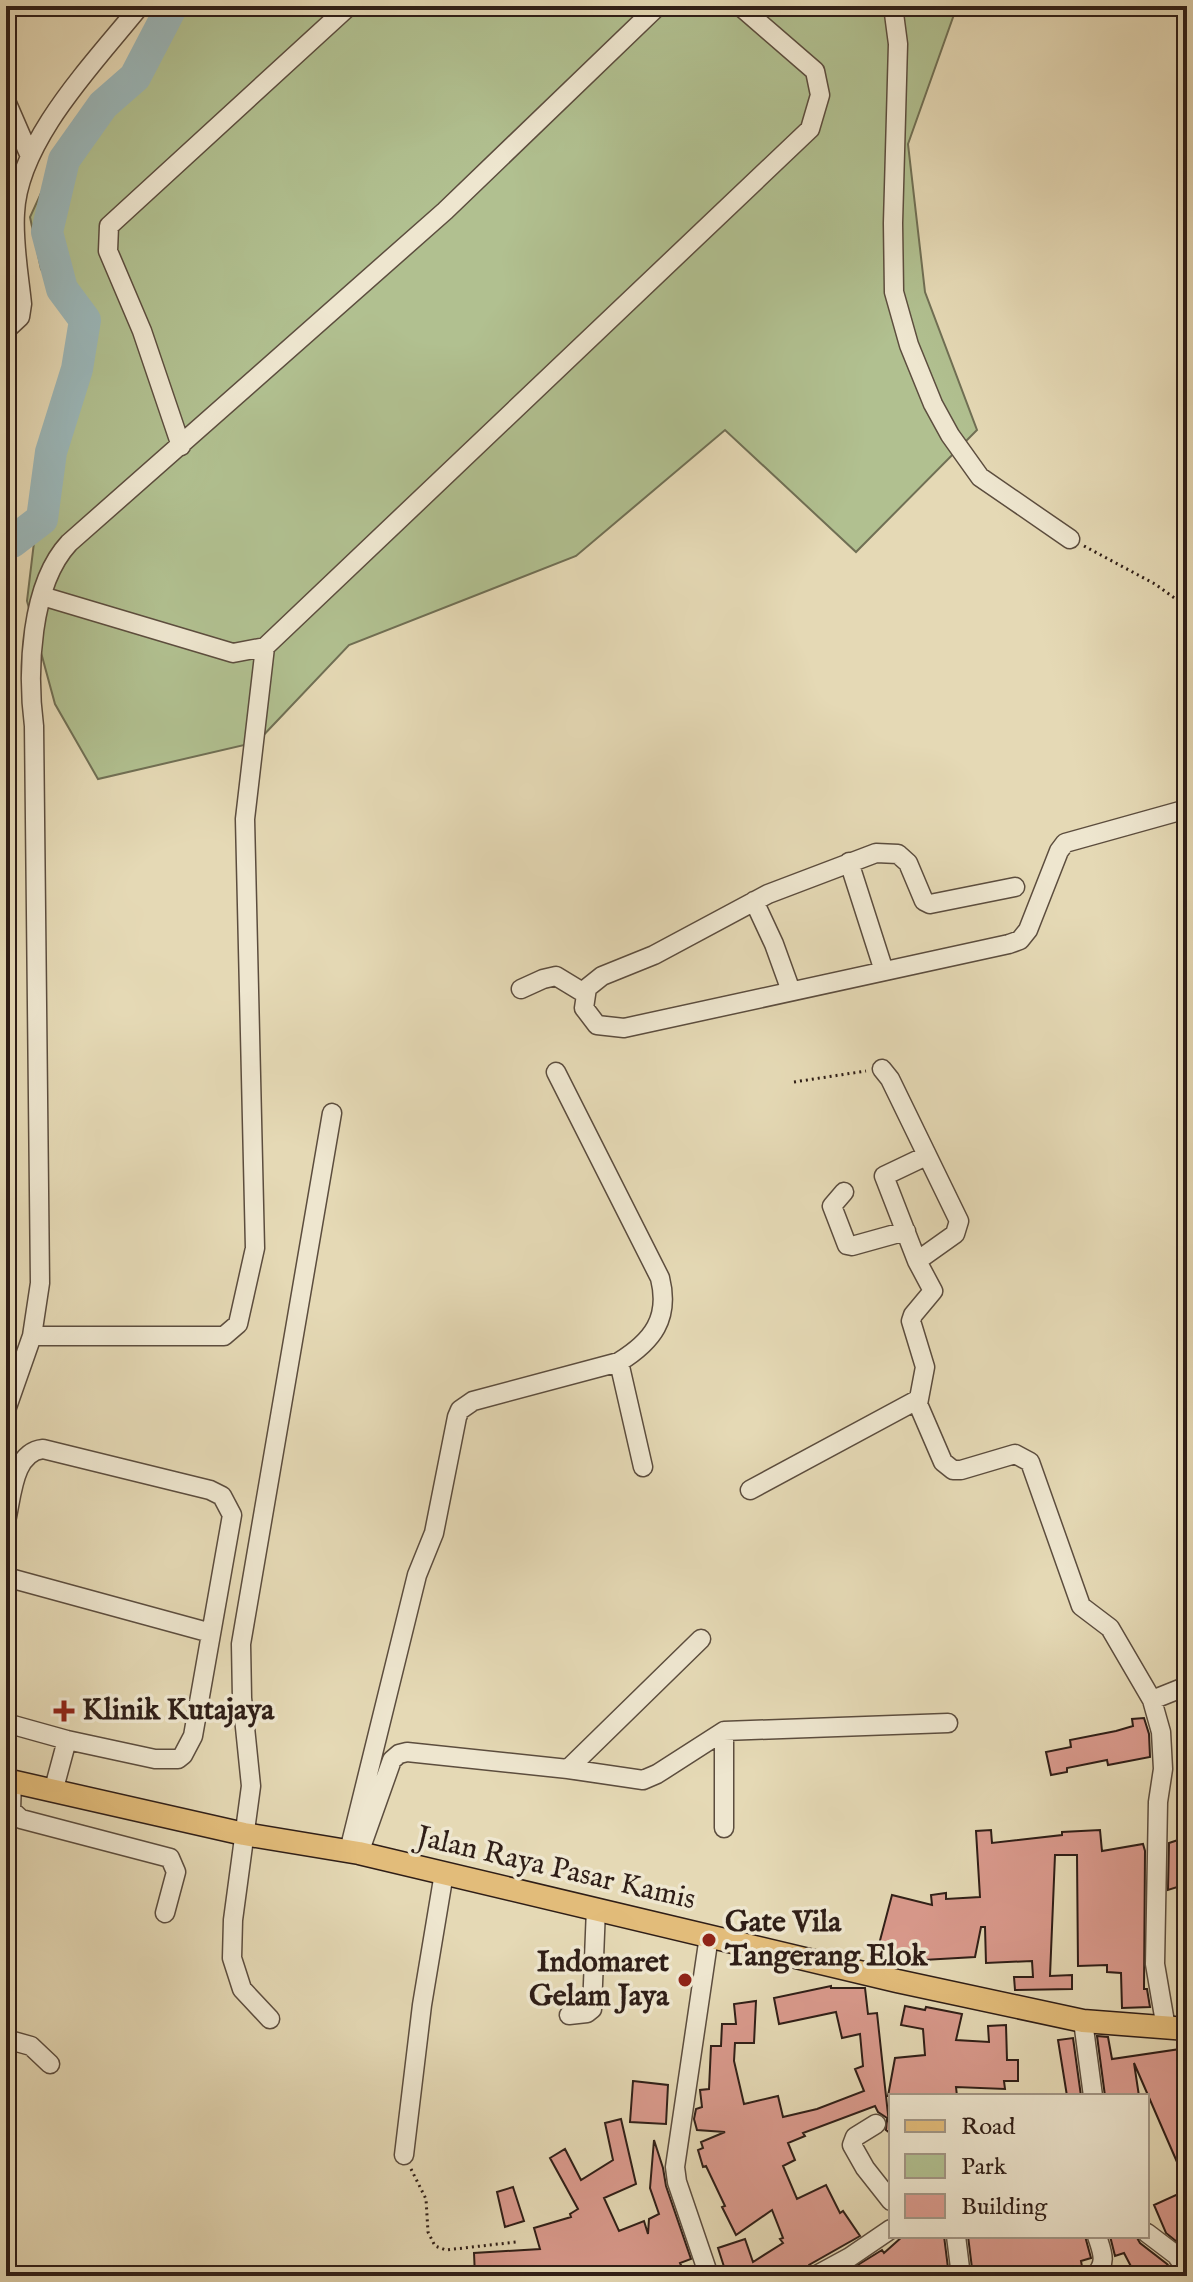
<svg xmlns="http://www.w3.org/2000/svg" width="1193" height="2282" font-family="'IM FELL English',serif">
<rect width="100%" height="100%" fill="#e5d9b5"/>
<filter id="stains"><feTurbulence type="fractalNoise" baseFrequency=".0025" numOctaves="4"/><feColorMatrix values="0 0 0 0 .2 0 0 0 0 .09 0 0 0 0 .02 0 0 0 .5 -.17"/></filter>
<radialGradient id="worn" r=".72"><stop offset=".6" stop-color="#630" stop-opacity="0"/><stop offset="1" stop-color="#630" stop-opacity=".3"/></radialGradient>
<path fill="#b1c090" stroke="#706f54" stroke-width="2" d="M169,6H957L908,144L925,292L977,430L856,552L725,430L576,556L349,645L257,742L98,779L55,704L27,601L43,467L73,317L41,269L30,217L75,119L158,41Z"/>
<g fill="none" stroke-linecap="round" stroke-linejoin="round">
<path stroke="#9bb7b9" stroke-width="32" d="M6,543L12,542L42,519L51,452L77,369L85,320L62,289L47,232L64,160L103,105L135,77L172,6"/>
</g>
<path fill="#da9a8d" stroke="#2f1e17" stroke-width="2" d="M1144,1718L1149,1734L1150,1757L1108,1765L1107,1760L1067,1768V1772L1051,1775L1046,1752L1071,1747L1070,1740L1116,1731L1133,1726L1132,1719Z
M991,1830L992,1843L1062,1835V1832L1100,1830L1102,1851L1143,1844L1145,1851L1144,1989H1147L1150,2007L1122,2008L1121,1973L1107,1972V1965L1078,1966L1077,1855H1055L1050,1976L1072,1975V1989L1015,1990L1014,1977H1033L1032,1961L986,1963L985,1927H981L975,1957L923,1960L878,1948L892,1895L932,1905L931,1895L946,1893V1899L980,1897L976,1831Z
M1187,1837V1884L1168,1890L1169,1843Z
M831,1986V1988H865L868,2014L877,2013L890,2133L886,2130L887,2118L878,2112L875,2106L803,2133L805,2136L788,2143L795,2160L783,2166L797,2199L826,2185L840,2213L843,2211L860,2236L809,2265L803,2276H727L718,2248L745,2239L753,2262L783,2243L780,2239L783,2238L772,2210L736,2235L722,2207L725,2206L706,2166L703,2167L698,2150L703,2148L701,2142L725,2132L697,2130L694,2119L696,2109L702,2107L700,2090L709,2089L711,2046H721L722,2024H736L734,2004L756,2001L754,2043H735L734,2061L744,2104L778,2096L783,2117L817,2109L864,2091L855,2069L863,2066L860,2034L842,2038L836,2012L779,2024L774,1998Z
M905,2006L925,2010L926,2007L962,2014L956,2040L989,2042L988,2026L1006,2025L1007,2060H1018V2081H1004L1005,2089L956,2087L957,2096H888L895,2058L925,2055L923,2029L901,2025Z
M1097,2036L1108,2037L1112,2059L1187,2048V2185L1134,2063L1139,2096H1105Z
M1073,2038L1081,2096H1067L1058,2040Z
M633,2081L668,2085L666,2124L630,2122Z
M621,2119L636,2184L604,2198L619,2231L644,2221L648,2234L649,2219L659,2214L650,2188L654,2140L663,2168L666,2186L691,2259L680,2263L686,2276H521L518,2266L492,2267V2276H475L474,2253L540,2249L534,2228L571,2217L570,2214L578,2209L550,2158L565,2149L581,2180L613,2160L605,2123Z
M513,2187L524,2221L505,2227L497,2192Z
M1187,2190V2250L1166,2233L1154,2205Z
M903,2236H944L949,2276H840L882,2250L884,2253Z
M968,2236H1085L1091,2258L1081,2261L1083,2272L1072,2276H973Z
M1110,2236H1136L1140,2243L1167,2264L1177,2276H1136L1124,2253L1115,2256Z"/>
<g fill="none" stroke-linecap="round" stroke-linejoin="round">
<g stroke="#5c4d3e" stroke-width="21">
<path id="minor" d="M893,6L898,44L893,223L894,292L909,345L933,404L950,435L980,477L1070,539
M6,101L29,154
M6,330L20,317L22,304C19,275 13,242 15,213C18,140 96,61 140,6
M181,446L142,331L108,251L109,226L349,6
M42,596L233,653L265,647L810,129L820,95L815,71L740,6
M849,862L884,971
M1015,887L930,904L924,901L908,863L898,854L876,853L768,894L654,955L602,976L587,988L584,1008L597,1025L624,1028L1009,944L1020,940L1028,930L1059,851L1065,843L1187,809
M754,901L774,944L791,991
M521,989L543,979L556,976L584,993
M882,1069L890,1079L959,1221L955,1234L917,1261
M926,1156L884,1176L917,1261L933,1291L913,1315L911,1321L925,1367L918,1404L943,1462L953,1470H961L1015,1454L1030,1462L1081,1606L1110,1628L1152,1700L1161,1732L1163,1769L1158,1802L1155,1964L1166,2028
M844,1192L832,1206L847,1245L852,1246L906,1231
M32,1336H224L238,1324L255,1248L245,819L265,647
M619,1362L643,1467
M6,1410L32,1336L40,1283L34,726C27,672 30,585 69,543L445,211L658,6
M750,1490L917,1400
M6,1521C12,1497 13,1452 43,1449L210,1490L222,1496L232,1515L193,1736L183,1755L178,1759H155L67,1740L6,1723
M6,1577L211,1633
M701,1639L568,1769L643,1780L657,1774L724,1731
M1152,1700L1187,1686
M12,1781L11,1810L21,1819L170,1858L176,1872L165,1913
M53,1792L67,1740
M724,1828V1731L948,1723
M349,1851L417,1575L434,1533L457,1417L460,1410L473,1401L619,1362C653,1341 670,1318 660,1278L556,1072
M359,1853L392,1760L399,1754L407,1752L568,1769
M709,1936L675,2167L677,2182L709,2276
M569,2015L587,2013L592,2009L596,1908
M270,2019L242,1989L232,1958L233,1920L251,1786L242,1698L241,1644L332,1113
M1083,2021L1093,2096
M6,2039L31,2046L50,2064
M876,2124L855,2137L852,2145L865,2168L891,2201
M404,2155L422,2005L444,1873
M1147,2233L1176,2255L1187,2270
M956,2236L961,2276
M815,2276L850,2257L891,2229
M1094,2276C1108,2263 1102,2252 1097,2236"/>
</g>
<g stroke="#2f1e17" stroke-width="25">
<path id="major" d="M6,1780L244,1834L359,1853L897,1981L1083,2021L1187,2029"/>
</g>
<path stroke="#2f1e17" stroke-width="3" stroke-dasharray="2 4" stroke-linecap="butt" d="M1084,546L1155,584L1187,607
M794,1082L866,1071
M411,2169L426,2199L428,2232L435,2246L446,2250L516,2242"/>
<use href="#minor" stroke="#eee6cf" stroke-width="18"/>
<use href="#major" stroke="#e2bc7a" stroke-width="22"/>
</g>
<g fill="#8f2418" stroke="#eee6cf" stroke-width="3">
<path d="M60 1699h8v8h8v8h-8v8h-8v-8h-8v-8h8z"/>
<circle cx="709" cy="1940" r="8"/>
<circle cx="685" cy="1980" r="8"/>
</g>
<g text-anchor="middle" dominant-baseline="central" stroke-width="7" stroke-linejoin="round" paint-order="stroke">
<g font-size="30" font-weight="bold" fill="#2f1e17" stroke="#eee6cf" text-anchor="start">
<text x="82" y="1711">Klinik Kutajaya</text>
<text x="725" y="1923">Gate Vila<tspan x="725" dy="34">Tangerang Elok</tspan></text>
<text x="669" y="1963" text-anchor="end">Indomaret<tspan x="669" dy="34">Gelam Jaya</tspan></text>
</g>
<g font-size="30" fill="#2f1e17" stroke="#eee6cf">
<text transform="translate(556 1869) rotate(13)">Jalan Raya Pasar Kamis</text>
</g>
</g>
<rect width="1193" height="2282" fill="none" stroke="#e5d9b5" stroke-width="32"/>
<rect x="8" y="8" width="1177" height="2266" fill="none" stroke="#2f1e17" stroke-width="4"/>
<rect x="16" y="16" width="1161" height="2250" fill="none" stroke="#2f1e17" stroke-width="2"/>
<rect x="889" y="2094" width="260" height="144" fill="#eee6cf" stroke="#a29685" stroke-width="2"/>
<rect x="905" y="2120" width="40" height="12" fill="#e2bc7a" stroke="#a29685" stroke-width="2"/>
<text x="961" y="2134" font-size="24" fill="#2f1e17">Road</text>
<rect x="905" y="2154" width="40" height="24" fill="#b1c090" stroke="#a29685" stroke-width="2"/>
<text x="961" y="2174" font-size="24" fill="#2f1e17">Park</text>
<rect x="905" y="2194" width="40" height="24" fill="#da9a8d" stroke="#a29685" stroke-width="2"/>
<text x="961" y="2214" font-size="24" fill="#2f1e17">Building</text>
<rect width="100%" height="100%" filter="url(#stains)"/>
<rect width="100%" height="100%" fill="url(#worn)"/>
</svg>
